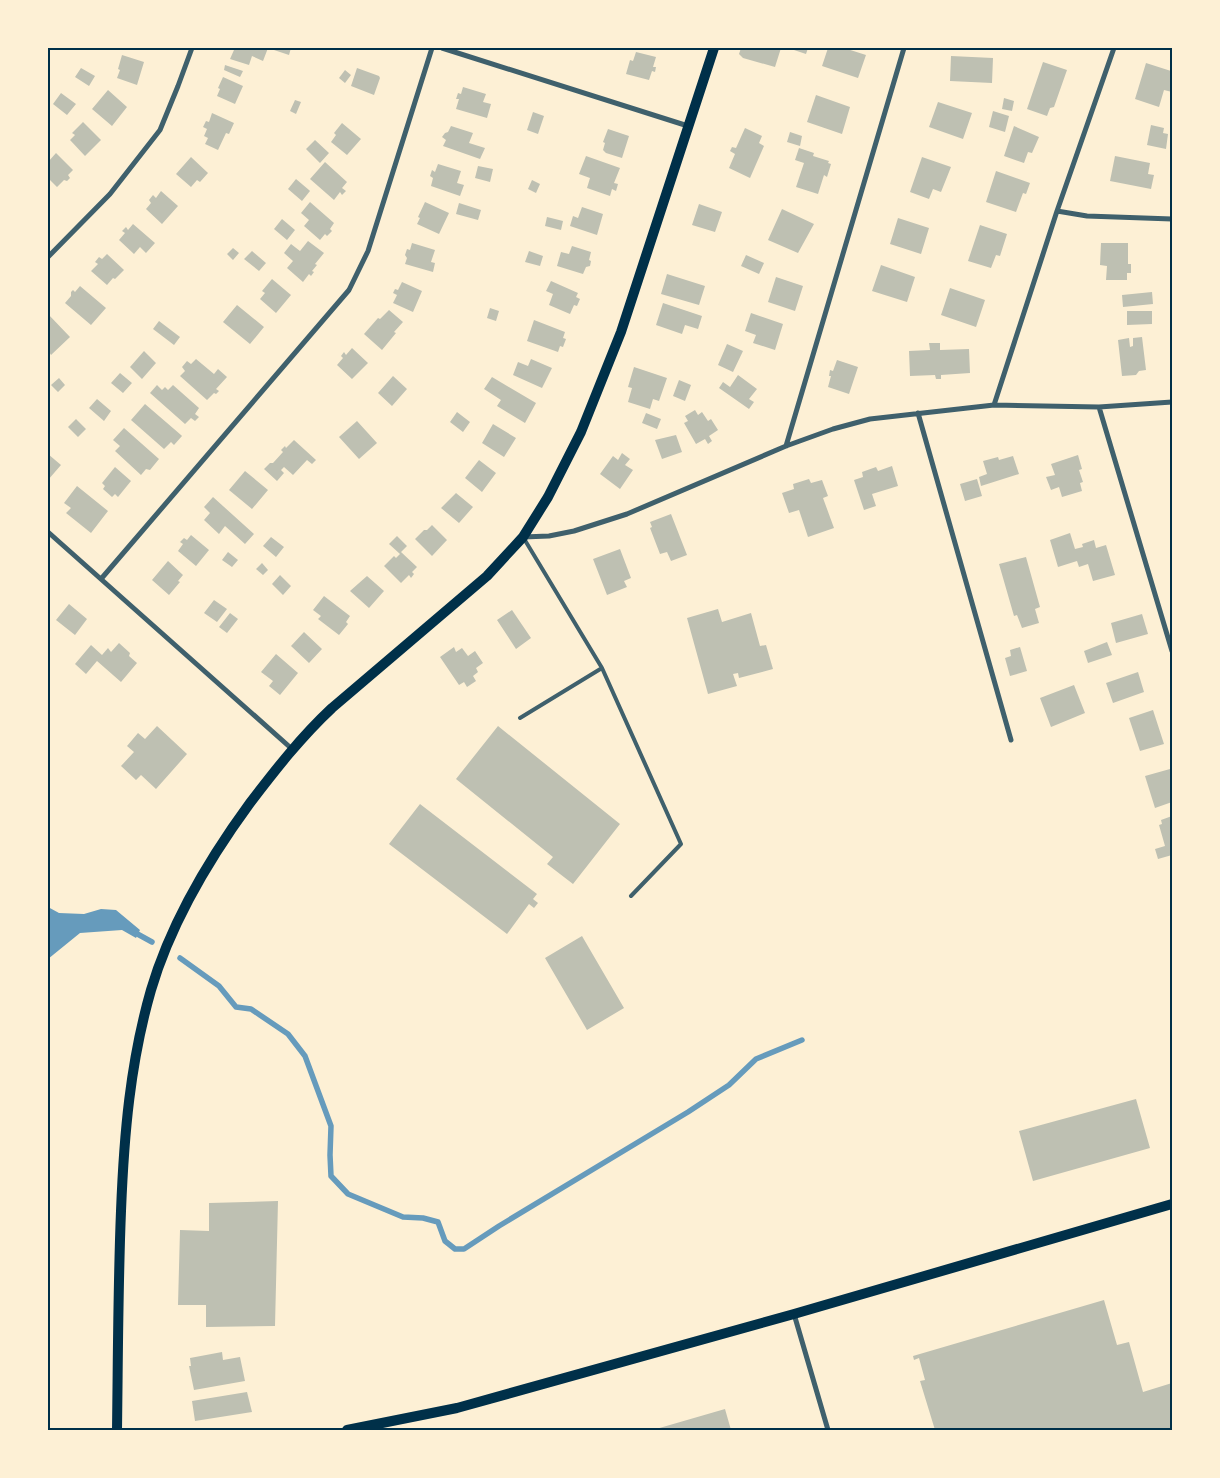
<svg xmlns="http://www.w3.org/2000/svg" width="1220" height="1478" font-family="'IBM Plex Sans',sans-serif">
<rect width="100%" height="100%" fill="#fdf0d5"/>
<path fill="#669bbc" d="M48,907L59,913L84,914L101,909L116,910L140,930L136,938L122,930L80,933L48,959Z"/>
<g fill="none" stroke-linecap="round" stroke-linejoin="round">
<path stroke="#669bbc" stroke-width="5.5" d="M132,931L152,942
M180,958L219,986L236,1007L251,1009L288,1034L305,1056L331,1126L330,1155L331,1176L348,1194L403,1217L423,1218L438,1222L445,1241L455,1249H464L499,1226L688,1112L729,1085L756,1059L802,1040"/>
</g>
<path fill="#bec0b2" d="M227,48H291L289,55L268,48L263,61L252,56L249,65L230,59L234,50Z
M741,48H781L775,67L743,58L739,54Z
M792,48H808L806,54L791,49Z
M828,48H844L866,55L858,78L822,66Z
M636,52L656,57L653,67H656L655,72L652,71L649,80L626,74L630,60L633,61Z
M122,55L144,62L137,85L117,78L120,70L118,69Z
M951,56L993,58L992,83L950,81Z
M1043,62L1067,70L1054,107L1050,108L1047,116L1027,109Z
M1146,63L1171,71L1170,74L1172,75V92L1164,90L1159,107L1135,99Z
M225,65L243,71L240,77L224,70Z
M81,68L95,76L89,86L75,77Z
M357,68L379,76L380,78L374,95L351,86Z
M345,70L351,75L345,83L339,78Z
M223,77L243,86L235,104L217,96L220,89L218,88Z
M463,87L486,94L483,102L491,104L487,118L456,109L459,99H456L458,93L461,94Z
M108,90L127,107L112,126L92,109Z
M61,93L76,104L67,115L53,104Z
M816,95L850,107L842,134L807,122Z
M1004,98L1014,101L1012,111L1002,109Z
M295,100L301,102L296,114L290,111Z
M938,102L972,113L963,139L929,127Z
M993,111L1009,116L1005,132L989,127Z
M533,112L544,116L538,134L527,130Z
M212,113L234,123L229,134L226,133L218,150L205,144L208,138L204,136L207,129L203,127L206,121L209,122Z
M83,122L101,140L85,156L70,140L75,135L72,133Z
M342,123L361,139L347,155L331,142L336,135L334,133Z
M1151,125L1164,128L1163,133L1168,134L1166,149L1147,145Z
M451,126L473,133L469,143L485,148L480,159L443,146L446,140L442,137L445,133L448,132Z
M1014,126L1039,137L1032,153L1028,152L1024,163L1004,156Z
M745,128L762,136L759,143L764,146L750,178L729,168L735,154L730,151L732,147L736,148Z
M608,129L629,136L622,158L606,153L603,150L605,143L603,142Z
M790,132L802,136L800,146L787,142Z
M315,140L329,153L320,163L306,149Z
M799,148L814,153L813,156L829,161L828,163L831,164L827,177L824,175L818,194L796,187L804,163L795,160Z
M56,153L73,170L68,175L70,178L67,181L64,180L57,187L48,178V162Z
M586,156L620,168L614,183L618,184L616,191L612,189L610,196L587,188L590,178L579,174Z
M1115,156L1150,163L1148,174L1154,175L1151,189L1110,181Z
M191,157L208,173L200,182L197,180L191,187L176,174Z
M922,157L951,167L941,192L933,189L929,199L910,192Z
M325,162L347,182L342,188L346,191L342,195L340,192L334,200L310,179Z
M438,164L461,171L457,183L464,185L460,196L431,186L433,178L430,176L432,170L435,172Z
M478,166L493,169L490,182L475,178Z
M996,171L1030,183L1026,194L1023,193L1016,212L986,202Z
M296,179L309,190L310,191L302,201L288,189Z
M532,180L540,184L536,193L528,189Z
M161,191L178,206L162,224L146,209L151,203L149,200L153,195L156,198Z
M310,202L334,223L330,229L332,231L327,236L325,234L320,240L304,226L309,220L301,213Z
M425,202L449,213L439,234L417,224L420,218L418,217Z
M459,203L481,210L478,220L456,214Z
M699,204L722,212L715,232L692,225Z
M582,207L603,214L597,235L570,226L573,216L578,218Z
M782,209L814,224L798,253L768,240Z
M547,217L563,221L561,230L545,226Z
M898,218L929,228L921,254L890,244Z
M282,219L295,230L287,240L274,229Z
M133,224L155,243L146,253L140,247L134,254L119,240L125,233L122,231L126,227L128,230Z
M980,225L1007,234L1000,256L996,255L991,268L968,261Z
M308,241L324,253L315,264L317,265L312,271L314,272L311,276L309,274L303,282L287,268L293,261L284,253L291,244L300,251Z
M412,243L435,250L431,262L435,263L433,272L405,264L407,258L405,255L407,249L410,250Z
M1101,243H1128V264H1131V273H1127V280H1106L1107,266L1100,265Z
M572,246L591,252L589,260L591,261L590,266L586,267L583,274L557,266L561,252L569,254Z
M233,248L239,253L233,260L227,254Z
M252,251L266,263L259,271L244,259Z
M529,251L543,256L540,266L525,262Z
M107,254L124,270L115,279L113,278L107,285L91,271L98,264L95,262L99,257L102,259Z
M746,255L764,263L759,274L741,266Z
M881,265L915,277L907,302L872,291Z
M667,274L705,286L699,305L661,294Z
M776,277L803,286L795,311L768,302Z
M272,279L291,295L276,313L260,299L265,293L262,291Z
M551,281L578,293L576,297L580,299L577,306L574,305L570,314L549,305L553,294L546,291Z
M402,282L422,291L413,312L393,303L397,295L393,293L395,289L398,290Z
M80,286L106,308L91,325L65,303L71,296V292L73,290L75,292Z
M950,288L985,300L976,327L941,315Z
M1152,292L1153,304L1123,307L1122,295Z
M663,303L702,316L698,329L685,325L682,334L656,325Z
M237,305L264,327L250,344L223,322Z
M490,308L499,311L496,321L487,318Z
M389,310L403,322L394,332L396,333L382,350L364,334L378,318L380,319Z
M1127,311H1152V324L1127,325Z
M751,313L783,324L775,350L753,343L756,335L745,331Z
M48,314L70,337L51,355L48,350Z
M534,320L565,332L563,338L566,339L563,347L560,346L558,352L527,341Z
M159,321L180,337L174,345L153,329Z
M1142,337L1146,370L1139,371L1136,375L1122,376L1118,340L1129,338L1130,347L1133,346V338Z
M929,343H940V350L969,349L970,373L941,375V379H936L935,375L910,376L909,351L930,350Z
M727,344L743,351L733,372L718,365Z
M352,348L368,363L352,379L337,365L343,358L341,356L344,352L346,355Z
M144,351L156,363L142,379L130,367Z
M196,359L214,374L218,369L227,377L216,389L219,391L216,394L214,393L207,400L180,376L185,371L182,367L187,361L191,364Z
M531,359L552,368L542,388L513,375L518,362L528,366Z
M837,360L858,367L849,394L828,387L831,376H829L830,370L833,371Z
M634,367L667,378L659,401L653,399L650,409L628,402L632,388L628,387Z
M120,373L132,383L123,393L111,383Z
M738,375L757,389L749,399L754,402L749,409L719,388L723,382L730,387Z
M393,376L407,389L392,406L378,393Z
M492,377L536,403L525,423L497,406L501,400L484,389Z
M59,378L65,385L58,392L51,385Z
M679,380L691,385L685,401L673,396Z
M157,385L162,390L165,387L168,390L173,385L199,408L195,414L199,417L195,421L191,418L185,424L150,393Z
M97,399L111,411L104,421L89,408Z
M145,404L181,435L182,436L174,445L171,442L164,449L131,420Z
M695,410L698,415L702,412L708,421L711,419L718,430L709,436L712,441L708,444L705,439L696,444L684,423L688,421L685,416Z
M457,412L470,422L463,432L450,422Z
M646,413L661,419L657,429L642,423Z
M76,419L86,429L78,437L68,427Z
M357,421L377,443L359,459L339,437Z
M493,424L516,438L504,457L482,443Z
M124,428L159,459L150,470L146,469L141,475L115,451L120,446L113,440Z
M676,435L682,452L662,459L655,440Z
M294,440L316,460L312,464L307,460L293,475L284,467L281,470L284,473L277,481L264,469L270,463H273L283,452L281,450L285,446L286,448Z
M622,453L630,459L625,465L633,470L620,489L600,474L613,456L618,460Z
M48,454L61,465L48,480Z
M1078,455L1082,469L1079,470L1083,482L1080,483L1082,491L1062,497L1059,487L1051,490L1046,477L1055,475L1051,464Z
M1013,456L1019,474L981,486L979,477L987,474L983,461L998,457L999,460Z
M479,460L496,473L482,492L465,478Z
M892,466L898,486L872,494L876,506L864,510L854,480L863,477L862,472L876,467L878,471Z
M115,467L131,481L118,497L115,494L112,497L103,489L105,486L102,483Z
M245,471L268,490L252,509L229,490Z
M809,479L811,483L822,480L828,496L823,498L834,528L808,537L799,510L789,513L782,493L794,489L793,484Z
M977,479L982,496L965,501L960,484Z
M77,486L108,511L91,533L66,513L71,508L64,503Z
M456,493L473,507L459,523L441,508Z
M213,497L254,534L245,544L225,526L219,534L204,520L210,513L204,507Z
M671,514L687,555L671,561L667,552L660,554L650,528L652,527L650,522Z
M432,525L447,540L432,556L415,539L424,530H427Z
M1070,533L1075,549L1083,547L1082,544L1094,540L1096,548L1106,545L1115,575L1093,581L1088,564L1079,567L1077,561L1058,567L1050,540Z
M191,535L209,550L196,566L178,551L183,544L180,542L184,538L187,540Z
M397,536L407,546L401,552L417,567L412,572L414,574L411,578L409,575L401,583L384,566L394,556L396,558L400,554L389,544Z
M271,537L284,547L276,557L263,546Z
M620,549L631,578L624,581L627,587L607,595L593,559Z
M228,552L238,560L232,567L222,560Z
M1026,557L1040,607L1035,609L1039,623L1022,628L1017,615L1014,616L999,564Z
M168,561L183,575L178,581L180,582L169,595L152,580Z
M262,563L268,570L263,575L256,569Z
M280,575L291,586L283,595L272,584Z
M367,576L384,591L369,608L350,591Z
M324,596L350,616L346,622L348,624L339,635L318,619L321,616L313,610Z
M214,600L227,609L217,622L204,613Z
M69,604L87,619L75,635L56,620Z
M718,609L722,622L751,613L760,646L766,645L773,669L739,678L738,673L733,674L737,686L708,694L687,618Z
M512,610L531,638L516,649L497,620Z
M230,613L238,619L227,633L219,627Z
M1142,614L1148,634L1116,643L1111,623Z
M304,632L322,649L309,663L291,646Z
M1107,642L1112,655L1088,663L1084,651Z
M119,643L130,653L129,656L137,663L121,682L97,661L86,674L75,664L91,645L102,655L108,648L111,652Z
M454,647L456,652L462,648L468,656L475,651L483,663L476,668L478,672L473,676L476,681L467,687L464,682L459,685L440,657Z
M1020,647L1027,671L1010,676L1005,658L1011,656L1010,650Z
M276,654L298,673L280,695L269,686L273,681L261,672Z
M1138,672L1144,692L1113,703L1106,683Z
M1074,685L1085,713L1051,727L1040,698Z
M1153,710L1164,744L1140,751L1129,718Z
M157,726L187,754L156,789L141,775L136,780L121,766L134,752L127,746L138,733L145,739Z
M498,726L620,824L573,884L547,864L553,857L456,779Z
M1170,769L1172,777V802L1155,808L1145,776Z
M420,804L537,894L533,899L538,903L534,908L529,904L507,934L389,844Z
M1172,816V855L1158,859L1155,849L1165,846L1159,825L1162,824L1161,820Z
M582,936L624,1008L587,1030L545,958Z
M1136,1099L1150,1148L1033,1181L1019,1131Z
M278,1201L275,1326L206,1327V1305H178L180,1230L209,1231V1203Z
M1104,1300L1117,1345L1129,1342L1143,1392L1172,1383V1430H935L920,1381L925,1380L919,1358L914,1360L913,1356Z
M222,1352L223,1360L240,1357L245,1381L194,1390L189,1366H191L190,1358Z
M247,1392L252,1412L195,1421L192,1401Z
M725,1409L731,1430H657L656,1429Z"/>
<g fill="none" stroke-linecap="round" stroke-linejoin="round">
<path stroke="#3f606c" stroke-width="4" d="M523,537L602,668L681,844L631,896
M520,718L602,668"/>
<path stroke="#3f606c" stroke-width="5" d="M442,48L688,126
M1057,211L1087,216L1172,219
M48,257L110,194L160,130L178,86L192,48
M994,405L1057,211L1114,48
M1099,407L1172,651
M918,413L1011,740
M786,446L904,48
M48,532L292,749
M523,537L549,536L574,531L627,514L786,446L833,429L870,419L994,405L1099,407L1172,402
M101,579L349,290L368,251L432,48
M794,1314L828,1430"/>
<path stroke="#003049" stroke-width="10" d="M117,1430C118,1357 118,1284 121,1211C124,1135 130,1063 151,990C171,922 209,859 250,803C276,769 301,737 332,708L487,576L523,537L548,497L581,432L621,332L714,48
M347,1430L457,1408L794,1314L1172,1204"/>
</g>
<rect width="1220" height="1478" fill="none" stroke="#fdf0d5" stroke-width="98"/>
<rect x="49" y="49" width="1122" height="1380" fill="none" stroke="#003049" stroke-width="2"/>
</svg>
